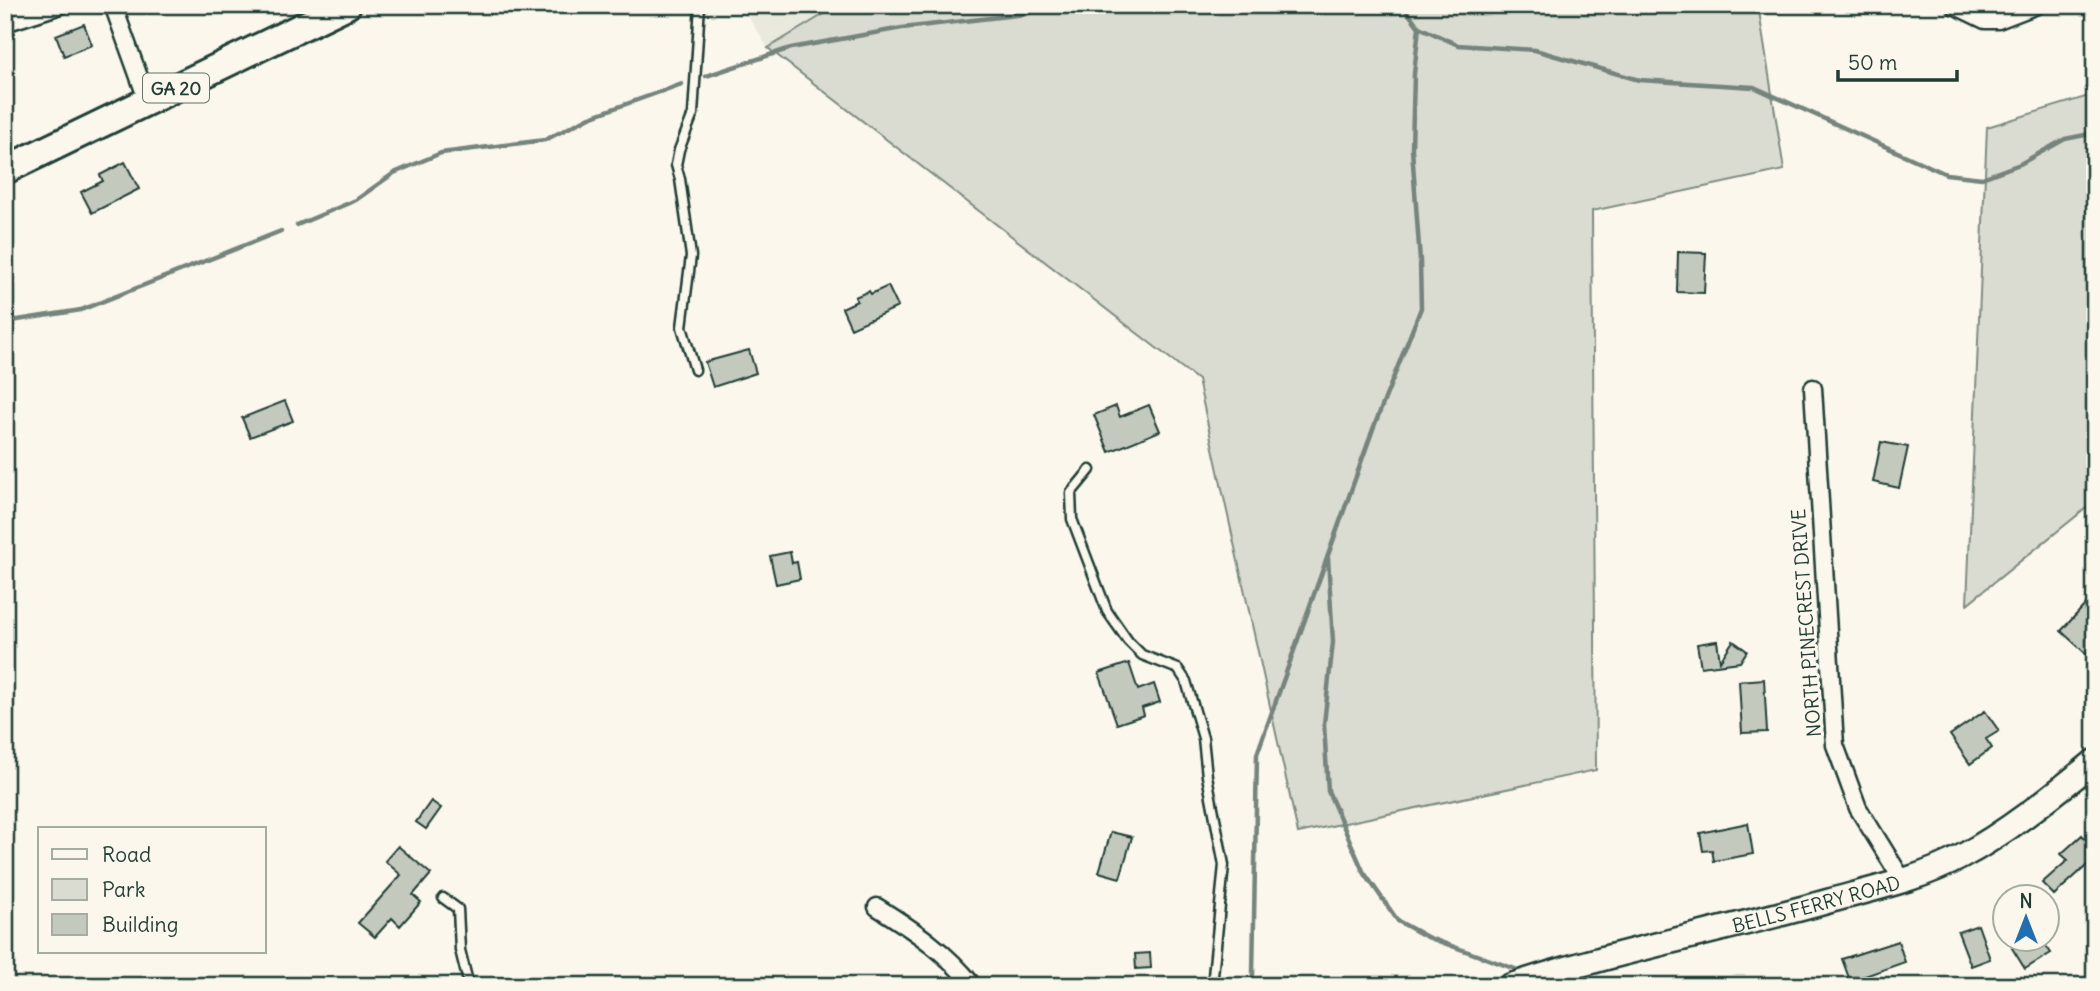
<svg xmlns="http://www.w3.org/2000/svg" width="2100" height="991" font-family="Delius,sans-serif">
<rect width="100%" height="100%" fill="#fbf7ec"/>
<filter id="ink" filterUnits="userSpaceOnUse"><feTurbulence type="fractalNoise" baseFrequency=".0143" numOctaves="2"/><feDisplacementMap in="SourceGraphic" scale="14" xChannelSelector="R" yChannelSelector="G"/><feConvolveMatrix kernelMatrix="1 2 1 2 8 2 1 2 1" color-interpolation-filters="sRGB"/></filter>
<g filter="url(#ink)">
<path fill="#eae9de" d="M741,5H839L768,48Z"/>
<path fill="#dbdcd1" stroke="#7d8c82" stroke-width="2" d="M839,5H1758L1784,170L1592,211L1596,770L1298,833L1198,380L768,48Z
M2095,94V501L1967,604L1987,127Z"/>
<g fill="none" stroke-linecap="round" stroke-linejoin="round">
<path stroke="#74847b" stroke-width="4.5" d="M1402,5L1419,27L1458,45L1535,50L1639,80L1754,87L1946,174L1982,178L2020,164L2065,139L2095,133
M706,76L791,48L902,28L1026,14L1051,5
M297,225L356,200L394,173L441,153L545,140L590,117L682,84
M5,322L81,310L281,231
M1328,558L1333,642L1324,724L1328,791L1363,871L1398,921L1427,937L1518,970
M1556,984L1562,986
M1250,986L1253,974L1257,754L1373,429L1421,308L1420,261L1412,149L1414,74L1419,27"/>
</g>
<path fill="#c4c9be" stroke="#1f3d34" stroke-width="2" d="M84,24L92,45L64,56L56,35Z
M125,162L139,189L92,213L81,192L103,181L100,175Z
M1678,252L1706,253L1704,293L1677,292Z
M888,286L898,307L851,328L842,308L857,301L855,297L869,291L871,294Z
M749,350L756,373L713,387L705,362Z
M285,401L293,421L250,437L242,418Z
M1149,405L1160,431L1109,452L1094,415L1116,406L1120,417Z
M1881,442L1908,447L1899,488L1873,482Z
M790,552L792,563L797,562L800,579L776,584L770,556Z
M2087,603L2095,610V662L2061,631Z
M1717,641L1720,661L1733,641L1747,651L1740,662L1701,667L1697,644Z
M1129,663L1138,690L1154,684L1160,702L1142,708L1144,715L1117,724L1099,673Z
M1764,679L1767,732L1742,733L1739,681Z
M1985,711L1999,731L1986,739L1992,748L1970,764L1950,735Z
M431,801L441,808L426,829L416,822Z
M1748,823L1753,854L1714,861L1712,850L1703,851L1700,833Z
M1111,832L1132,837L1120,878L1099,872Z
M2082,835L2095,849V858L2054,895L2042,883L2068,860L2061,854Z
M398,846L431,874L413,895L421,902L400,926L392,918L375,937L358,923L401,875L385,861Z
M1978,925L1990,959L1971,966L1958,932Z
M2027,939H2041L2051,953L2025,969L2012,948Z
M1898,941L1905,962L1862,977L1864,983L1852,986L1842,959Z
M1150,953L1151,968L1136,969L1135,954Z"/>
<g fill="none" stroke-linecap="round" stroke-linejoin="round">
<g stroke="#1f3d34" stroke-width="13">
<path id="service" d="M695,370L682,327L691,256L680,179L676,165L679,150L693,114L700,5
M1090,470L1071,493L1072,519L1107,611L1128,641L1142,655L1178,669L1186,681L1203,738L1207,776L1224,865L1212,986
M443,898L458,909L460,950L469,986"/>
</g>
<g stroke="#1f3d34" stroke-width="21">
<path id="minor" d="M113,5L148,102
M1954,5L1985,20H1998L2037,5
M5,23L61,5
M1813,388L1835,745L1858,808L1903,881
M877,907C912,929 947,952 973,986"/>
</g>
<g stroke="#1f3d34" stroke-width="28">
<g id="secondary">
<path id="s1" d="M1510,986C1615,951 1723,931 1829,901C1873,889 1920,879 1961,857C2008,832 2053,795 2095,761"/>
</g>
</g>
<g stroke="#1f3d34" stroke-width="32">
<path id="primary" d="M5,170L347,5"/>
</g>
<use href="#service" stroke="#fbf7ec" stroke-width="8"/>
<use href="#minor" stroke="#fbf7ec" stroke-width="16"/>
<use href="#secondary" stroke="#fbf7ec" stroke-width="23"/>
<use href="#primary" stroke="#fbf7ec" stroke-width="26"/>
</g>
</g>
<g text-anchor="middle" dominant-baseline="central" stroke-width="6" stroke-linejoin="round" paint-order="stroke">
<rect fill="#fbf7ec" stroke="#61756b" stroke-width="2" x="143" y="73.5" width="66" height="29" rx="5"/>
<g font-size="18" font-weight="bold" fill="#1f3d34">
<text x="176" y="88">GA 20</text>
</g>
<g font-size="19" fill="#1f3d34" stroke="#fbf7ec">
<text transform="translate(1806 623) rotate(-94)">NORTH PINECREST DRIVE</text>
<text stroke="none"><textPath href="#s1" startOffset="317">BELLS FERRY ROAD</textPath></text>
</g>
</g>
<rect width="2100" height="991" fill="none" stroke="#fbf7ec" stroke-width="28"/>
<rect x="14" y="14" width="2072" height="963" fill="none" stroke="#1f3d34" stroke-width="2.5" filter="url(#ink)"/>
<rect x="38" y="827" width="228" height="126" fill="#fbf7ec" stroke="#a3ada2" stroke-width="2"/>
<rect x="52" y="849" width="35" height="10" fill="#fbf7ec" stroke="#a3ada2" stroke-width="2"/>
<text x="102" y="862" font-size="21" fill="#1f3d34">Road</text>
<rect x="52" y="879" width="35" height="21" fill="#dbdcd1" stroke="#a3ada2" stroke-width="2"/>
<text x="102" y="897" font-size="21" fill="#1f3d34">Park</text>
<rect x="52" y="914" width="35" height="21" fill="#c4c9be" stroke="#a3ada2" stroke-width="2"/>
<text x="102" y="932" font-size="21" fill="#1f3d34">Building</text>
<g transform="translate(2026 918)"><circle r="33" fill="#fbf7ec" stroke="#a3ada2" stroke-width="2"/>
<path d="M0-5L12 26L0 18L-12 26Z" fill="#1f6fb2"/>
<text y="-10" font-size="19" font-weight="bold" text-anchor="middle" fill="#1f3d34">N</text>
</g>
<path d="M1838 70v10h119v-10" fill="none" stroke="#1f3d34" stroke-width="3.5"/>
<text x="1848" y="70" font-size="21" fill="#1f3d34" stroke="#fbf7ec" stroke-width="5" paint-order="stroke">50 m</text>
</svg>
